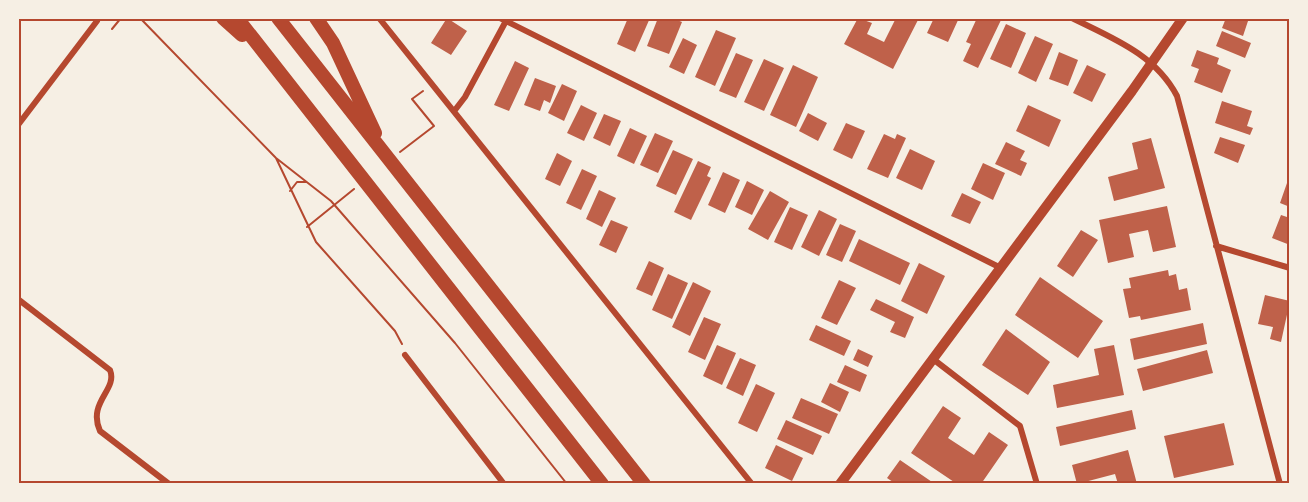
<svg xmlns="http://www.w3.org/2000/svg" width="1308" height="502" font-family="Quicksand,sans-serif">
<rect width="100%" height="100%" fill="#f6efe4"/>
<path fill="#bf614a" d="M447,18L467,31L451,55L431,43Z
M628,18H650L635,52L617,44Z
M658,18H672L682,22L669,54L647,46Z
M858,18L872,23L867,34L884,42L896,18H919L893,69L844,44Z
M934,18H959L948,42L927,33Z
M977,18L1001,20L978,68L963,61L971,44L966,42Z
M1226,18H1249L1243,36L1222,28Z
M1006,24L1026,33L1011,68L990,59Z
M716,30L736,38L715,86L695,77Z
M1222,31L1251,43L1245,58L1216,46Z
M1035,36L1053,44L1036,82L1018,73Z
M683,38L697,45L684,74L669,67Z
M1197,50L1219,58L1217,64L1231,70L1222,93L1194,82L1199,69L1191,66Z
M1059,52L1078,60L1068,86L1049,79Z
M736,53L753,60L736,98L719,91Z
M764,59L784,68L764,111L744,102Z
M515,61L529,68L509,111L494,105Z
M793,65L818,77L796,127L770,115Z
M1087,65L1106,74L1092,102L1073,93Z
M535,78L556,86L550,103L544,100L540,111L524,105Z
M562,84L577,91L564,121L548,113Z
M1222,101L1252,111L1247,126L1253,128L1250,135L1215,123Z
M581,105L597,113L584,141L567,133Z
M1028,105L1061,120L1049,147L1016,131Z
M808,113L827,123L818,141L799,131Z
M604,114L621,121L610,146L593,138Z
M846,123L865,131L852,159L833,150Z
M630,128L647,136L634,164L617,156Z
M655,133L673,141L658,173L640,165Z
M884,134L895,139L897,134L906,138L888,178L867,169Z
M1220,137L1245,145L1238,163L1214,153Z
M1151,138L1165,188L1114,201L1108,177L1138,169L1132,143Z
M1006,142L1025,151L1020,160L1027,163L1021,176L995,164Z
M910,149L935,161L922,190L896,178Z
M673,150L693,159L676,195L656,186Z
M557,153L572,161L560,186L545,179Z
M698,161L711,167L707,176L711,178L691,220L674,212Z
M983,163L1005,173L993,200L971,189Z
M582,169L597,176L581,210L566,203Z
M723,172L740,180L725,213L708,205Z
M747,181L764,190L752,215L735,207Z
M1287,183L1290,185V207L1280,203Z
M599,190L616,198L602,227L586,219Z
M770,191L789,202L768,240L748,229Z
M962,193L981,202L970,224L951,216Z
M1167,206L1176,247L1153,252L1148,230L1129,234L1134,257L1108,263L1099,220Z
M790,207L808,215L792,250L774,242Z
M819,210L837,219L819,256L801,247Z
M1281,215L1290,218V245L1272,238Z
M611,220L628,227L616,253L599,245Z
M840,224L856,231L842,262L826,255Z
M1081,230L1098,240L1073,277L1057,266Z
M859,239L910,263L900,285L849,261Z
M649,261L664,268L652,296L636,289Z
M919,263L945,276L927,314L901,301Z
M1168,270L1169,276L1176,274L1179,290L1187,288L1191,310L1141,320L1140,316L1129,318L1123,289L1131,288L1129,278Z
M668,274L688,283L672,319L652,310Z
M1040,277L1103,321L1078,358L1015,315Z
M839,280L856,288L837,325L821,318Z
M693,282L711,291L690,336L672,327Z
M1265,295L1290,301L1281,342L1270,339L1273,327L1258,324Z
M876,299L914,317L905,338L890,332L895,322L870,310Z
M704,317L721,324L705,360L688,352Z
M1203,323L1207,344L1134,360L1130,339Z
M816,325L851,341L844,356L809,340Z
M1006,329L1050,362L1028,395L982,365Z
M717,345L736,353L722,385L703,376Z
M1114,345L1124,395L1057,408L1053,385L1099,375L1094,349Z
M858,349L873,356L868,367L853,360Z
M1207,350L1213,373L1143,391L1137,369Z
M740,358L756,365L743,396L726,388Z
M845,365L867,375L860,392L837,382Z
M830,383L849,392L840,412L821,402Z
M756,384L775,393L757,432L738,423Z
M801,398L838,414L829,434L792,418Z
M943,406L961,418L948,438L974,455L989,432L1008,445L981,484H957L911,453Z
M1132,410L1136,429L1060,446L1056,427Z
M786,420L822,436L813,455L777,439Z
M1224,423L1234,465L1174,478L1164,436Z
M776,445L803,458L792,481L765,468Z
M1128,450L1137,484H1118L1115,474L1077,484L1072,465Z
M900,460L935,484H896L887,478Z"/>
<g fill="none" stroke-linecap="round" stroke-linejoin="round">
<path stroke="#b5482f" stroke-width="2" d="M140,18L276,158L331,201L455,343L567,484
M112,29L121,18
M400,152L434,126L412,99L423,91
M276,158L316,242L395,331L402,344
M290,191L297,182H306
M307,227L354,189"/>
<path stroke="#b5482f" stroke-width="6" d="M379,18L752,484
M500,18L1001,268
M1072,18C1112,38 1155,54 1177,96L1280,484
M455,110L465,97L507,19
M18,125L97,21
M1216,246L1290,268
M18,299L110,370C118,390 87,402 100,431L169,484
M405,355L504,484
M933,359L1020,426L1037,484"/>
<path stroke="#b5482f" stroke-width="10" d="M840,484L1132,91L1183,18"/>
<path stroke="#b5482f" stroke-width="14" d="M223,18L242,35
M237,18L602,484
M278,18L644,484
M316,18L333,43L375,133"/>
</g>
<rect width="1308" height="502" fill="none" stroke="#f6efe4" stroke-width="39"/>
<rect x="20" y="20" width="1268" height="462" fill="none" stroke="#b5482f" stroke-width="2"/>
</svg>
